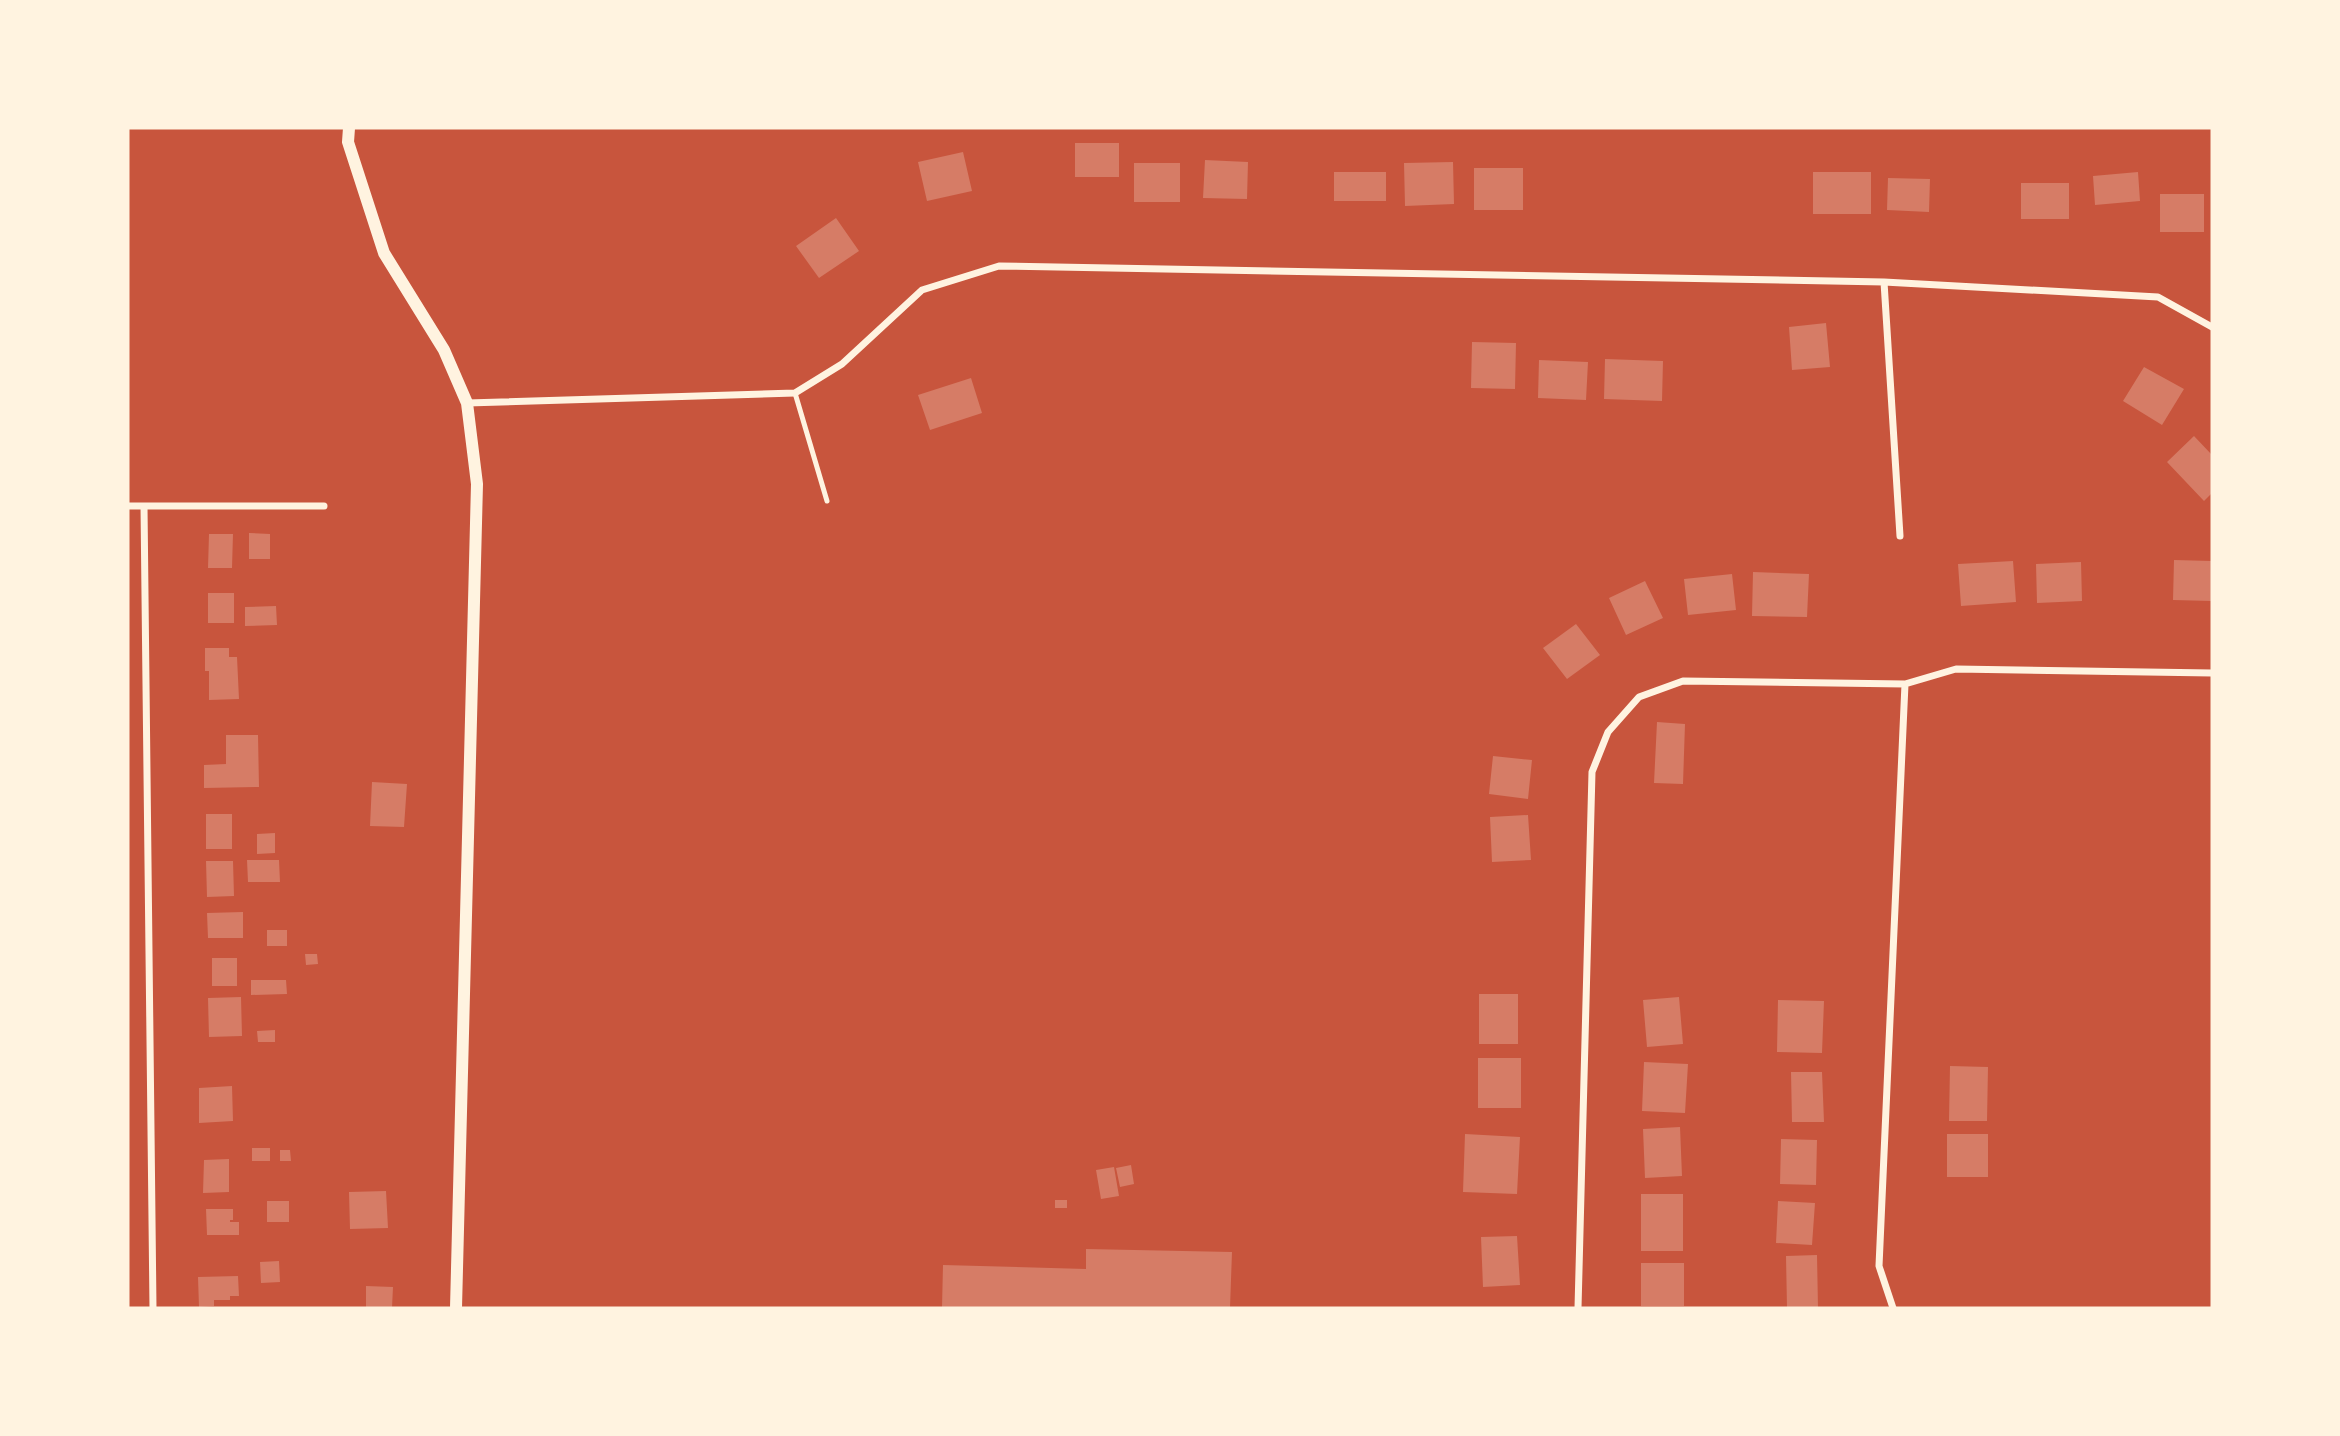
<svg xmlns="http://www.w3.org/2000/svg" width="2340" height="1436" font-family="Rubik,sans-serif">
<rect width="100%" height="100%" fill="#c8553d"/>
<path fill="#d67c66" d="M1075,143H1119V177H1075Z
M963,152L972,191L927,201L918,162Z
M1205,160L1248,162L1247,199L1203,198Z
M1453,162L1454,204L1405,206L1404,163Z
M1134,163H1180V202H1134Z
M1474,168H1523V210H1474Z
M1334,172H1386V201H1334Z
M1813,172H1871V214H1813Z
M2138,172L2140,201L2095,205L2093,176Z
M1888,178L1930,179L1929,212L1887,210Z
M2021,183H2069V219H2021Z
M2160,194H2204V232H2160Z
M836,218L859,251L819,278L796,246Z
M1826,323L1830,367L1792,370L1789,327Z
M1472,342L1516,343L1515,389L1471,388Z
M1605,359L1663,361L1662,401L1604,399Z
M1539,360L1588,362L1586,400L1538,398Z
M2144,367L2184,389L2162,425L2123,401Z
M971,378L982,413L930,430L918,395Z
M2194,436L2212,455V493L2204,501L2167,462Z
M249,533L270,534V559H249Z
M209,534H233L232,568H208Z
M2174,560L2212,561V601L2173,600Z
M2013,561L2016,602L1961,606L1958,564Z
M2081,562L2082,601L2037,603L2036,564Z
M1753,572L1809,574L1807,617L1752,616Z
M1732,574L1736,610L1688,615L1684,579Z
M1645,581L1663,618L1626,635L1609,598Z
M208,593H234V623H208Z
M276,606L277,625L245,626V607Z
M1576,624L1600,655L1567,679L1543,648Z
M205,648H229V657H237L239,699L209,700V671H205Z
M1657,722L1685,724L1683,784L1654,783Z
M226,735H258L259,787L204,788V765L226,764Z
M1493,756L1532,760L1528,799L1489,794Z
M372,782L407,784L404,827L370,826Z
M206,814H232V849H206Z
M1528,815L1531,860L1492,862L1490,817Z
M275,833V853L257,854V834Z
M247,860H279L280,882H248Z
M206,861H233L234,896L207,897Z
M243,912V938H208L207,913Z
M267,930H287V946H267Z
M305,954H317L318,964L306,965Z
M212,958H237V986H212Z
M251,980H286L287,994L251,995Z
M1479,994H1518V1044H1479Z
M241,997L242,1036L209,1037L208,998Z
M1679,997L1683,1044L1647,1047L1643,1000Z
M1778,1000L1824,1001L1822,1053L1777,1052Z
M275,1030V1042H258L257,1031Z
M1478,1058H1521V1108H1478Z
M1644,1062L1688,1064L1685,1113L1642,1111Z
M1950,1066L1988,1067L1987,1121H1949Z
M1791,1072H1822L1824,1122H1792Z
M232,1086L233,1121L199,1123V1088Z
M1680,1127L1682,1176L1645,1178L1643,1129Z
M1465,1134L1520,1137L1517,1194L1463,1192Z
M1947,1134H1988V1177H1947Z
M1781,1139L1817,1140L1816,1185L1780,1184Z
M252,1148H270V1161H252Z
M280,1150H290L291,1161H280Z
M229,1159V1192L203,1193L204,1160Z
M1131,1165L1134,1184L1120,1187L1116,1168Z
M1114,1167L1119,1196L1101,1199L1096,1170Z
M386,1191L388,1228L350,1229L349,1192Z
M1641,1194H1683V1251H1641Z
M1055,1200H1067V1208H1055Z
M267,1201H289V1222H267Z
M1778,1201L1815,1203L1812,1245L1776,1243Z
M206,1209H233V1220H230V1222H239V1235H207Z
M1517,1236L1520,1285L1483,1287L1481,1237Z
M1086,1249L1232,1252L1230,1308H942L943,1265L1086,1269Z
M1817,1255L1818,1308H1787L1786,1256Z
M279,1261L280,1282L261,1283L260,1262Z
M1641,1263H1684V1306H1641Z
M238,1276L239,1296H230V1300H214V1306L199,1307L198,1277Z
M366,1286L393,1287L392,1308H366Z"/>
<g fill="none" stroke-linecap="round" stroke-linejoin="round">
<path stroke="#fff3e0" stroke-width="5" d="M795,393L827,501"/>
<path stroke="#fff3e0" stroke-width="7" d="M1884,282L1900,536
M467,403L795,393L842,364L922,290L999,266L1884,282L2158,297L2212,327
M128,506H324
M144,506L153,1308
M1578,1308L1592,772L1608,732L1639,697L1683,681L1905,684L1956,669L2212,673
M1893,1308L1879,1266L1905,684"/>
<path stroke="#fff3e0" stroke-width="12" d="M349,128L348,142L384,253L444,350L467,403L477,484L456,1308"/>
</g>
<rect width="2340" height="1436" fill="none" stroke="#fff3e0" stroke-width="259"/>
</svg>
